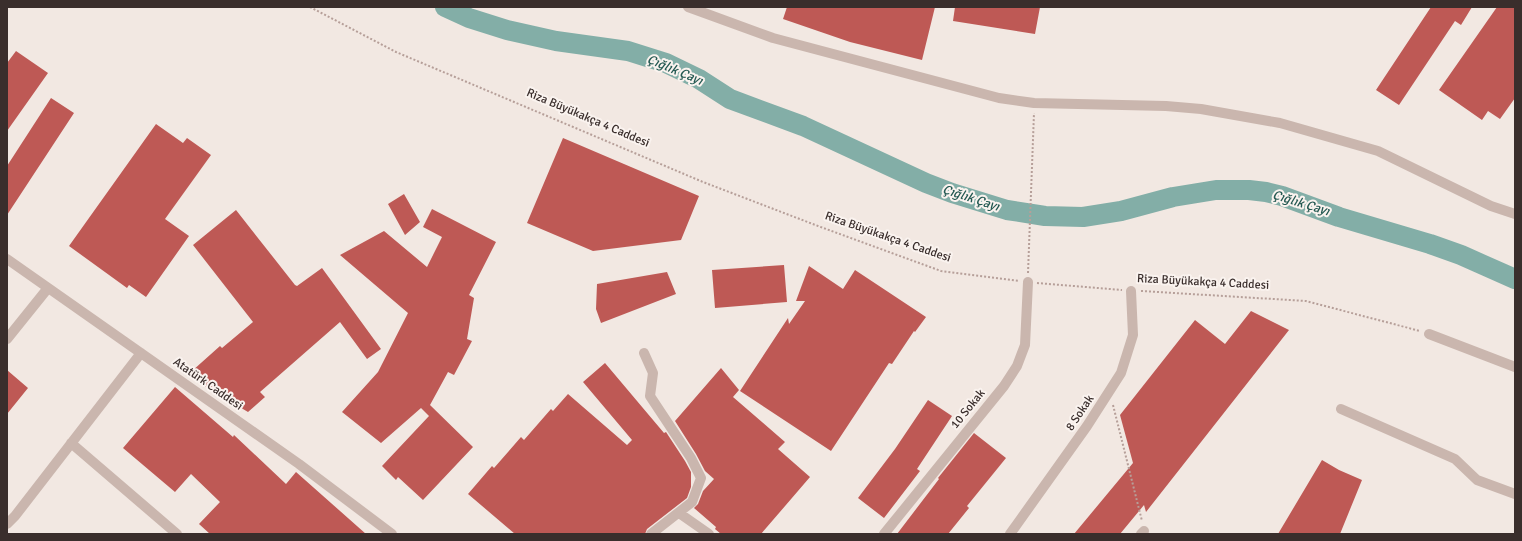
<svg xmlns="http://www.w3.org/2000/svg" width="1522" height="541" font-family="Signika,sans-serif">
<rect width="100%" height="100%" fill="#f2e8e2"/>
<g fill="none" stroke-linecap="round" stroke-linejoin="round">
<path stroke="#83aea7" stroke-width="20" d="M445,7L469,18L507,30L556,41L628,51L666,63L699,79L730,99L803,126L926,183L952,193L1007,210L1045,216L1083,217L1121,211L1173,197L1216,190H1249L1266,192L1282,196L1339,217L1430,244L1461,255L1515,279"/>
</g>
<path fill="#be5955" d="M787,7H935L922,60L850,42L783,19Z
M955,7H1040L1035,34L953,21Z
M1431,7H1472L1461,25L1455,21L1399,105L1376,90Z
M1497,7H1515V98L1500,119L1488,111L1482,120L1439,90Z
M16,51L48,73L7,131V63Z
M51,98L74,113L7,215V166Z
M156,124L183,143L187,138L211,155L165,219L189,236L146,297L129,285L127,288L69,246Z
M563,138L699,196L681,240L593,251L527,223Z
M404,194L420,222L405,235L388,204Z
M432,209L496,242L469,295L474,298L467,339L472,341L454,375L448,372L430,405L473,447L423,500L398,477L396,480L382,466L429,416L421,408L381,443L342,412L378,372L408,313L340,255L384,231L427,267L442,237L423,227Z
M236,210L295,285L297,286L322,268L381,349L367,359L340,322L260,392L265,397L248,412L206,387L192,371L220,346L222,348L253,322L193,245Z
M784,265L787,302L715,308L712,270Z
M809,266L843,289L855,270L926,317L915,332L914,331L892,364L889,363L831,451L740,391L788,318L789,324L805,301H796Z
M667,272L676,294L601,323L596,309L597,284Z
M1251,311L1289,330L1146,512L1144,505L1120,534H1074L1133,463L1120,415L1195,320L1225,344Z
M605,363L664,433L666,432L685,461L691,472V487L687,498L647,529L645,534H515L468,494L492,466L494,468L521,437L524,440L551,409L553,411L568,394L627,445L632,440L583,382Z
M721,368L739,390L733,397L785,442L778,449L810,477L761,534H721L715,529L716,527L694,508L698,504L703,491L714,479L705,471L696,454L675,421Z
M7,370L28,388L7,414Z
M175,387L233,437L234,435L286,484L296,472L366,534H210L199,524L220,502L191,474L175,492L123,448Z
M928,400L952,416L917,469L920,471L884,518L858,498L895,449Z
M974,433L1006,458L967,506L969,508L948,534H897L939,479L938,478Z
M1322,460L1339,470L1362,480L1340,534H1278Z"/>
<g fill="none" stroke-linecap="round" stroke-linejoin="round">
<path stroke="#b69f99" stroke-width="2" stroke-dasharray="2 2" stroke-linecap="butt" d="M310,7L396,52L703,182L818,226L941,271L1019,281
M1028,273L1034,113
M1037,283L1122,290
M1141,291L1306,301L1420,331
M1113,405L1142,521"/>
<path stroke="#cab6ae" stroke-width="10" d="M688,7L773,38L999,98L1034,103L1166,106L1201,109L1280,123L1378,151L1491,206L1515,214
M7,259L299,464L392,534
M1429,334L1515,367
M7,339L48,288
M644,353L653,373L650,396L691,458L701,478L692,502L651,534
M1341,409L1455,459L1477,480L1515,494
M71,443L177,534
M679,513L709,534
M7,524L15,516L141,353
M884,534L1004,386L1017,366L1025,345L1028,282
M1010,534L1087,426L1121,373L1133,335L1131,291
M1141,534L1144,531"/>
</g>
<g text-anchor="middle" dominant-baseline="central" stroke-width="4" stroke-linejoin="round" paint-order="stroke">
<g font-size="12" fill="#3a2e2c" stroke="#faf3ef">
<text transform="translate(588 118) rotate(23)">Riza Büyükakça 4 Caddesi</text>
<text transform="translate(888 237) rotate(19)">Riza Büyükakça 4 Caddesi</text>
<text transform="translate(1203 282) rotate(3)">Riza Büyükakça 4 Caddesi</text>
<text transform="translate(208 384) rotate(35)">Atatürk Caddesi</text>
<text transform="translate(968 409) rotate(-51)">10 Sokak</text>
<text transform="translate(1080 413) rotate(-56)">8 Sokak</text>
</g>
<g font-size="13" font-style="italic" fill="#245952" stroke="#faf3ef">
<text transform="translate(675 70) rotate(23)">Çığlık Çayı</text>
<text transform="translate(971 198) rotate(18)">Çığlık Çayı</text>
<text transform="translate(1301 203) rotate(17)">Çığlık Çayı</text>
</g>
</g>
<rect width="1522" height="541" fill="none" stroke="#3a2e2c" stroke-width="16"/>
</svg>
